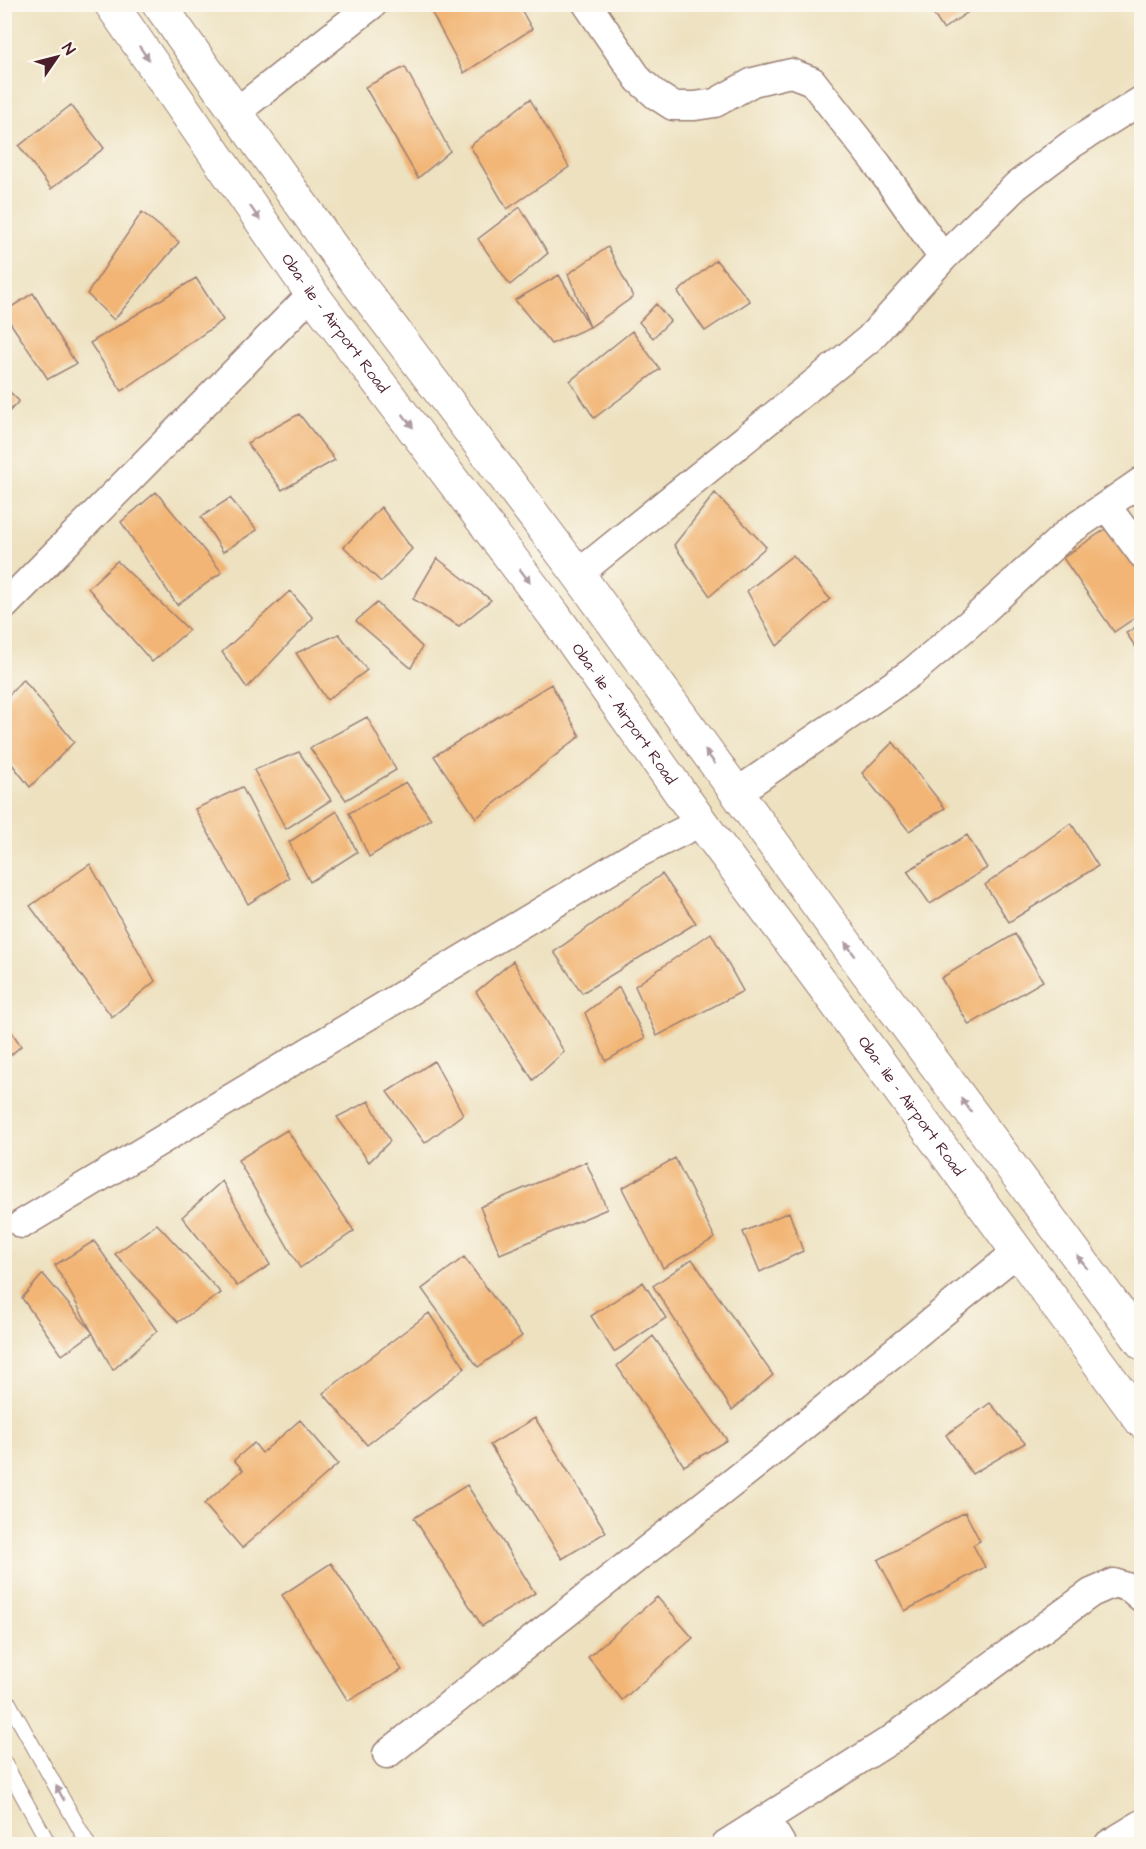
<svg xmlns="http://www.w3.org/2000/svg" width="1146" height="1849" font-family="'Architects Daughter',sans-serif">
<rect width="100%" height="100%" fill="#fbf7ec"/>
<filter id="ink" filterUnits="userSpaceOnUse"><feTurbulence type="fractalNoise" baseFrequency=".0167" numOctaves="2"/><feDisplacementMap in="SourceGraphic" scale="12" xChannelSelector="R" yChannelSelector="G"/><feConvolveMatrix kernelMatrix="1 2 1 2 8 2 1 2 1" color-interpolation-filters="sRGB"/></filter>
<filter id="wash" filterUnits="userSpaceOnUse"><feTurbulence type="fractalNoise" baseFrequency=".008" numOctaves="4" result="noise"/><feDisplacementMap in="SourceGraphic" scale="24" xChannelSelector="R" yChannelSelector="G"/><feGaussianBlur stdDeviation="1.35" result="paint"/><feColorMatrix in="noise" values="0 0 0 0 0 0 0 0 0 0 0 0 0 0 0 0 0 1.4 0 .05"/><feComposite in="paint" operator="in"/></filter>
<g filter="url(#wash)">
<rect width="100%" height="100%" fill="#ede1c0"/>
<g id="blocks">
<path fill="#f2b575" d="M427,4H518L532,29L464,73Z
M927,4H980L943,29Z
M405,67L450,151L418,178L365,87Z
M530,99L569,167L507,209L470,146Z
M71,105L104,148L51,189L19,146Z
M520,207L548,253L510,285L478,239Z
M142,212L179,242L114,320L87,294Z
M608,247L633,297L590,327L568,274Z
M716,260L750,301L705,331L678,292Z
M559,275L590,327L551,344L515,300Z
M196,278L223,320L122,391L90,343Z
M33,293L76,364L48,379L5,315V311Z
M656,304L670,321L653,338L639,322Z
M632,331L660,369L594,418L570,381Z
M4,386L19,401L4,417Z
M299,414L335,460L282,490L247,443Z
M156,492L222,572L177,605L121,522Z
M715,493L766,547L710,596L674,545Z
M230,498L257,530L223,552L201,517Z
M381,507L412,549L381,582L344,547Z
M1110,526L1142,573V613L1114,632L1063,558Z
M793,555L830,599L777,646L747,591Z
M437,558L491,600L459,626L413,599Z
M117,561L189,630L152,662L88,588Z
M290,591L313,618L247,688L222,652Z
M377,603L422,647L411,668L356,621Z
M1142,623V656L1126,633Z
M339,634L367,670L327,700L296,653Z
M23,679L74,742L30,787L4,754V701Z
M551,684L580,736L476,818L434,756Z
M367,717L396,770L346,800L310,748Z
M893,742L945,808L909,831L862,773Z
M299,752L331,800L286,829L254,770Z
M406,782L431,819L369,857L349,813Z
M242,787L289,878L248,904L195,809Z
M337,811L357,852L310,882L289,842Z
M1071,823L1098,866L1009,922L985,885Z
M967,835L987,868L930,904L907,871Z
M90,864L155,981L112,1017L30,906Z
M662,874L696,923L582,993L554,952Z
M711,933L743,991L657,1036L635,986Z
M1015,934L1043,981L969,1025L941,978Z
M513,961L564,1052L533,1080L476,992Z
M619,987L645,1038L606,1061L585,1013Z
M4,1020L21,1046L4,1061Z
M434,1061L463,1114L425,1143L387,1092Z
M369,1101L390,1141L369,1162L337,1117Z
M287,1130L354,1231L300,1268L238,1160Z
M675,1158L715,1238L663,1268L622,1188Z
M586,1162L607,1209L500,1254L480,1207Z
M222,1181L270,1265L237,1286L182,1217Z
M789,1212L803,1251L760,1272L743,1232Z
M157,1224L221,1293L178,1322L115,1254Z
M94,1241L157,1331L113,1370L55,1265Z
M464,1257L522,1336L478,1367L422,1289Z
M692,1259L773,1375L732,1410L653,1286Z
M43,1274L93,1333L62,1355L22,1298Z
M643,1282L666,1318L614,1352L591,1316Z
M429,1313L465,1368L367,1445L323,1393Z
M653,1336L727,1440L684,1466L617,1366Z
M990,1403L1025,1443L972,1474L946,1435Z
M535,1418L606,1532L562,1559L490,1445Z
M300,1420L338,1464L242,1548L204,1504L243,1470L234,1460L254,1443L262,1453Z
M467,1485L535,1593L482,1626L414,1518Z
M965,1512L980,1541L973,1545L985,1567L905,1611L878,1560Z
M331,1563L402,1670L348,1701L282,1595Z
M657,1597L693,1638L622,1700L588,1657Z"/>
</g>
</g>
<g filter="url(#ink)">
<use href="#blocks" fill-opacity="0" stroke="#9c8076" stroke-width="1.5"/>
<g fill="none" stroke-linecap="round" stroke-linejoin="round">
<g stroke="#9c8076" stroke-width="16">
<path id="service" d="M4,1694L88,1844
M4,1762L49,1844"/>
</g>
<g stroke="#9c8076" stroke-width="31">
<path id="minor" d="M587,4L639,80L656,95L673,106H695L715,103L753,82L791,73L812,81L878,165L943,258
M235,113L373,4
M1107,507L1142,554
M578,574L869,339L943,258L1016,186L1072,144L1142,100
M4,606L312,294
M736,793L912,672L969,624L1068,532L1142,481
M22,1224L637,854L701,822
M387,1754L769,1454L1017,1252
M766,1819L781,1844
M726,1844L892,1739L1091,1593L1114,1583L1130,1588L1142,1598
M1109,1844L1142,1824"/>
</g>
<g stroke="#9c8076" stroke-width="35">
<g id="secondary">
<path id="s1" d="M111,4L312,294L554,615L701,822L822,984L1142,1422"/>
<path d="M159,4L346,267L578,574L855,956L1142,1343"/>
</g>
</g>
<use href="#service" stroke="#fff" stroke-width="14"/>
<use href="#minor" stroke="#fff" stroke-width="28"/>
<use href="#secondary" stroke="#fff" stroke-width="33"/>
</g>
<defs><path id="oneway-solid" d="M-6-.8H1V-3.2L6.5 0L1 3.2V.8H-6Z" transform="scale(1.5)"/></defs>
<g fill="#ae9aa0">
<use href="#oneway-solid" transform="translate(144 53) rotate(55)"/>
<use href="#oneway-solid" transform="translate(255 213) rotate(55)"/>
<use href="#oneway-solid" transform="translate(408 421) rotate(53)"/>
<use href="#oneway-solid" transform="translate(525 576) rotate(53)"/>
<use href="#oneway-solid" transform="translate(710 757) rotate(-126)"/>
<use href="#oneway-solid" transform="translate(850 949) rotate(-126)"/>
<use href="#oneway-solid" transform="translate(966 1105) rotate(-127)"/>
<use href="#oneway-solid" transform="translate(1082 1262) rotate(-127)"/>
<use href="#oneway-solid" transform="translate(60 1793) rotate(-119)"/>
</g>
</g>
<g text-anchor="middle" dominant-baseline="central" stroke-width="4.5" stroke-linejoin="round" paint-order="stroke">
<g font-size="16" fill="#4a1f2b" stroke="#fbf7ec">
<text stroke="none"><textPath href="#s1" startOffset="390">Oba- ile - Airport Road</textPath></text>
<text stroke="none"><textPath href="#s1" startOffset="876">Oba- ile - Airport Road</textPath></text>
<text stroke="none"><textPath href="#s1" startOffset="1362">Oba- ile - Airport Road</textPath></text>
</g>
</g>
<rect width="1146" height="1849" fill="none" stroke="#fbf7ec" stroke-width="24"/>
<g transform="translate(57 57) rotate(55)" stroke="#fbf7ec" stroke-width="4.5" paint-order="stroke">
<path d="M0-4.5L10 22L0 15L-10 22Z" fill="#4a1f2b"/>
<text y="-9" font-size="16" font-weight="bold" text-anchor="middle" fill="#4a1f2b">N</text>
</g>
</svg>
